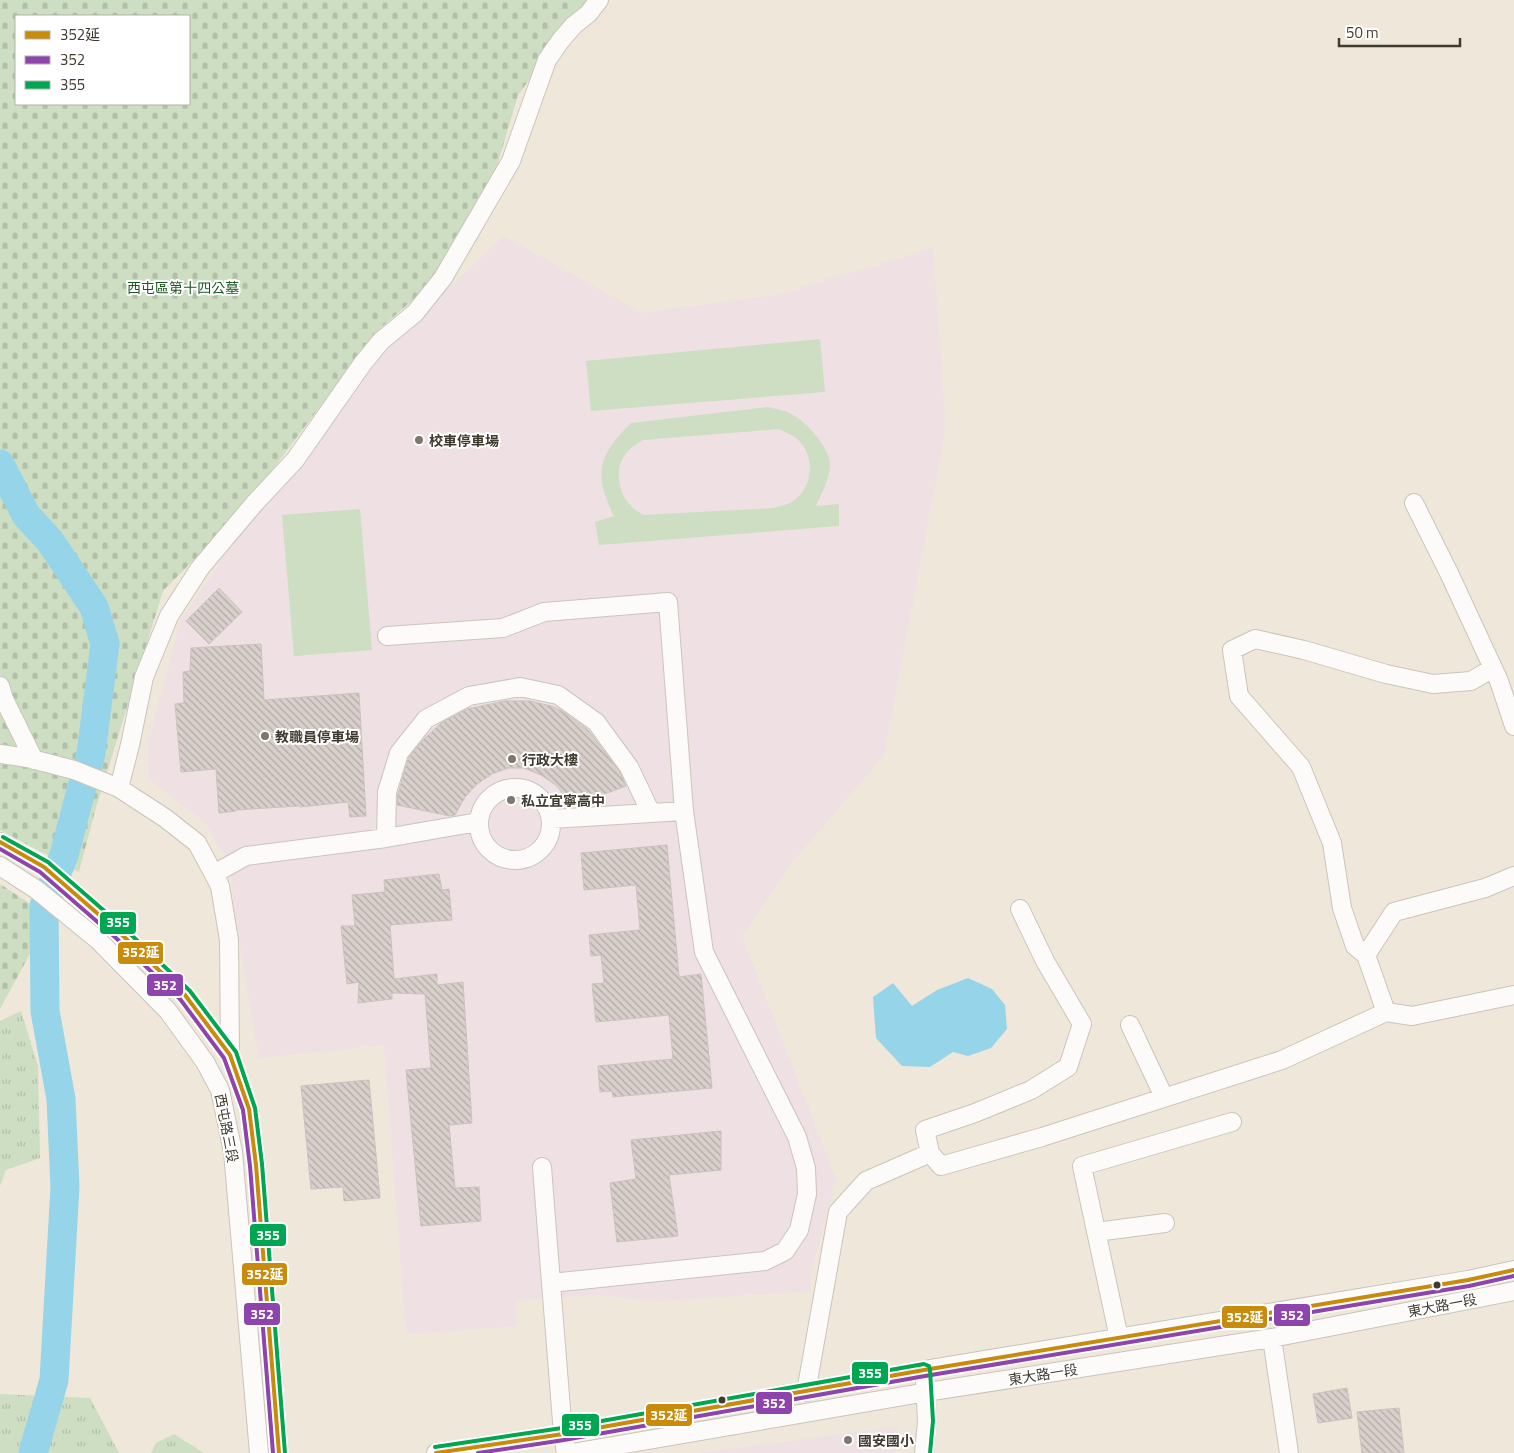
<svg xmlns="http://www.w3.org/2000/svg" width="1514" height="1453" font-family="'Titillium Web','Noto Sans TC',sans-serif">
<defs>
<pattern id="grass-tufts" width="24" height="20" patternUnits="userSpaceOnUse" patternTransform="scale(1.25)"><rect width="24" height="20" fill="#cddec3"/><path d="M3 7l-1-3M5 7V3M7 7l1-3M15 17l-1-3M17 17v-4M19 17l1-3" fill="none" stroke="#b1bfa8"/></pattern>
<pattern id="cemetery-stones" width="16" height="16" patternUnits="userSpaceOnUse" patternTransform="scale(1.25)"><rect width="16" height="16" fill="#cddec3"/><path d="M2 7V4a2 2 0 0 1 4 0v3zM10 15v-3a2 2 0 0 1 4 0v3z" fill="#b1bfa8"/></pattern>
<pattern id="building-back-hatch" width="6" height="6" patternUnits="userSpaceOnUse" patternTransform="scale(1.25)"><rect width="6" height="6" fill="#d9d0cc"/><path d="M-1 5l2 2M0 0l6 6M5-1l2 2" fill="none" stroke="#b1aaa6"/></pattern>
</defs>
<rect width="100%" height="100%" fill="#efe7d9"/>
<path fill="#eee0e3" d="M504,236L642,313L776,295L933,248L946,428L884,755L791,864L742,936L836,1179L811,1273L810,1291L660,1301L597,1295L515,1300L516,1326L406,1334L384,1045L259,1058L234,908L230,865L205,822L148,779V742L181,620L230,548L390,343Z
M898,1427L895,1453H699Z"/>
<path fill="url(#grass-tufts)" d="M21,1011L38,1066L40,1158L6,1170L0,1186V1021Z
M0,1394L90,1398L119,1453H0Z
M174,1434L204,1453H151L156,1443Z"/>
<path fill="url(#cemetery-stones)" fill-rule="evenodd" d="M0,0H588L518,95L495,173L431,284L376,332L240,513L163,591L95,811L79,872L0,830ZM16,16H189V104H16Z
M0,884L50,917L0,1009Z"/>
<path fill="#cddec3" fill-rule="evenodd" d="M820,339L825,392L591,411L586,361Z
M768,407C776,409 784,410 791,414C806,421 830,448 830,465C830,479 821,494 816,506L839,504V526L599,545L595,522L614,516C593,473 598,456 631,423ZM779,429C784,432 791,434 796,438C816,454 814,488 792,502C787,505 779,506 774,508L644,515C640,513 634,510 631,506C617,492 614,467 627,452C631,447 638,444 643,440Z
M360,509L372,650L294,656L282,515Z"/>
<path fill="#96d4ea" d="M968,978L992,989L1005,1005L1007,1029L991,1048L968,1056L953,1052L930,1067L902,1066L876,1038L873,997L893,983L912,1006L937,990Z"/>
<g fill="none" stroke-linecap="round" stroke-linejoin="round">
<path stroke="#96d4ea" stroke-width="29" d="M0,464L26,515L50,541L94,607L105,644L91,753L64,855L44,906L45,1011L61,1099L65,1187L54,1380L33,1453"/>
</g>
<path fill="url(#building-back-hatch)" stroke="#cbc2be" d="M219,588L242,612L209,644L186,621Z
M261,644L264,700L359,693L366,816L350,817L348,802L300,807L299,806L236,810V811L219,813L216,769L181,772L175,704L184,703L183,672L190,671L191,648Z
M505,701H530L551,706L562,711L588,730L620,772L626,786L572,806L557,786L541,775L524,768H508L492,774L477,784L465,797L455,815L450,816L397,805L398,794L407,762L409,757L424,739L441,723L467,709Z
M667,845L679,977L701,974L712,1088L613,1097L612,1091L600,1092L598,1066L673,1059L669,1015L596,1022L592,984L604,983L601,955L591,956L589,935L640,930L636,885L584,890L581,853Z
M439,874L442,890L449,889L452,920L390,925L394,979L437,974V985L463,982L472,1123L449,1125L455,1188L479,1187L481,1221L421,1226L406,1070L431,1068L425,994L392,993V999L358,1003L359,982L347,984L341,926H355L352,895L385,892L384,880Z
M369,1080L380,1198L344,1201L343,1187L311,1189L301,1086Z
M721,1131V1170L669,1175L678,1236L617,1242L610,1183L636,1179L631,1140Z
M1347,1388L1352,1418L1318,1423L1313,1394Z
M1399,1408L1404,1453H1362L1357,1412Z"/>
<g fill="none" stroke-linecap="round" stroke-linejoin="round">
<g stroke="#cac5ba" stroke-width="20">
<path id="minor" d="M1414,503L1449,573L1499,681L1514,726
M387,636L503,628L544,612L668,602L684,811
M0,686L4,699L34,760
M0,754L28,758L74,770L119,788
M479 824a36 36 0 1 1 72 0a36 36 0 1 1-72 0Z
M551,819L684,811L704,952L797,1137L806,1168L807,1194L799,1230L785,1251L765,1261L551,1283L563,1434L566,1453
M386,838L387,792L399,753L426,719L469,696L520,687L558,695L596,722L629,767L651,813
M0,842L44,867L120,933L185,995L230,1055L249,1109L256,1165L279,1453
M0,866L37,890L98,940L168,1011L205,1062L220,1090L233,1152L259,1453
M214,874L246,856L386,838L478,822
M1514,876L1485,888L1394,912L1366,955L1386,1012L1412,1016L1514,995
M1020,909L1045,961L1082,1024L1068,1067L1031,1090L975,1113L925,1130L930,1153L941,1166L1042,1137L1282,1060L1386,1012
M1366,955L1355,946L1342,908L1332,843L1301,767L1239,696L1232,650L1255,639L1304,650L1386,674L1433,684L1471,681L1493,668
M1130,1025L1164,1097
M230,1055L229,940L220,886L197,843L165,818L119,788L130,745L144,677L169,616L200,568L254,504L295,460L363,363L381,341L415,313L443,278L511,161L547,60L561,40L574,25L588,14L599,0
M542,1167L551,1283
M1096,1232L1165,1223
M1119,1338L1082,1166L1232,1122
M1272,1338L1289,1453
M806,1392L838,1212L866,1181L930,1153
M436,1453L563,1434L924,1370L1468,1280L1514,1270
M572,1453L927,1392L1272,1338L1514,1291
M924,1453L927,1421L925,1381"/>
</g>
<use href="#minor" stroke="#fdfbf9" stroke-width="18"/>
<g stroke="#fff" stroke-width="8">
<path id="bus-1" d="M0,842L44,867L120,933L185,995L230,1055L249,1109L256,1165L279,1453
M436,1453L563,1434L924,1370L1468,1280L1514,1270"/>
</g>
<g stroke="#fff" stroke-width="8">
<path id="bus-2" d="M0,849L40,872L116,938L180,999L224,1058L243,1110L250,1166L273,1453
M478,1453L564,1440L925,1376L1469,1286L1514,1276"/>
</g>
<g stroke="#fff" stroke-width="8">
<path id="bus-3" d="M3,837L48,862L124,928L190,991L236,1052L255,1108L262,1164L285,1453
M435,1447L562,1428L924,1364L929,1366L930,1370L933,1421L930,1453"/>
</g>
<use href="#bus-1" stroke="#c98b0c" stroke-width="4"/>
<use href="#bus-2" stroke="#8e44ad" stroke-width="4"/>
<use href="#bus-3" stroke="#00a651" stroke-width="4"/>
</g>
<g fill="#7d776c" stroke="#fff" stroke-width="2">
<circle cx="419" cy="440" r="5"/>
<circle cx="265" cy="736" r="5"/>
<circle cx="512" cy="759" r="5"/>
<circle cx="511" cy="800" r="5"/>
<circle cx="848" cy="1440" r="5"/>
</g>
<g fill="#403b31" stroke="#fff" stroke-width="2">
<circle cx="1437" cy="1285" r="4.5"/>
<circle cx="722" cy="1400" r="4.5"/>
</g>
<g text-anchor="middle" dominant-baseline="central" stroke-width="4" stroke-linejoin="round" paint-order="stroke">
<g font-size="14" fill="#1c5821" stroke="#fff">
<text x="183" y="287">西屯區第十四公墓</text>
</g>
<g font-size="14" font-weight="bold" fill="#403b31" stroke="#fff" text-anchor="start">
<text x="429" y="440">校車停車場</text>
<text x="275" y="736">教職員停車場</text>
<text x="522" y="759">行政大樓</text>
<text x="521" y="800">私立宜寧高中</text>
<text x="858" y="1440">國安國小</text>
</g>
<g font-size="14" fill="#403b31" stroke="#fff">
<text transform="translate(227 1128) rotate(79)">西屯路三段</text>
<text transform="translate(1442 1305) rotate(-11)">東大路一段</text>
<text transform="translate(1043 1374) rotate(-9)">東大路一段</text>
</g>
</g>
<g stroke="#fff" stroke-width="2">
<rect x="99" y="911" width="38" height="24" rx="5" fill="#00a651"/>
<rect x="117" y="941" width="47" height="24" rx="5" fill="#c98b0c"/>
<rect x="146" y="973" width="38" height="24" rx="5" fill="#8e44ad"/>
<rect x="249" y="1223" width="38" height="24" rx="5" fill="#00a651"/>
<rect x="241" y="1262" width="47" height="24" rx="5" fill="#c98b0c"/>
<rect x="243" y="1302" width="38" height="24" rx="5" fill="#8e44ad"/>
<rect x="1273" y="1303" width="38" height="24" rx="5" fill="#8e44ad"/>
<rect x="1221" y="1305" width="47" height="24" rx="5" fill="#c98b0c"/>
<rect x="851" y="1361" width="38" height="24" rx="5" fill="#00a651"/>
<rect x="755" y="1391" width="38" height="24" rx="5" fill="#8e44ad"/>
<rect x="645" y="1403" width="48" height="24" rx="5" fill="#c98b0c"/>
<rect x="561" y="1413" width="39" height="24" rx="5" fill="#00a651"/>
</g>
<g font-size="14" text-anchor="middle" font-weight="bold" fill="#fff">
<text x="118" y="927">355</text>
<text x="141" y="957">352延</text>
<text x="165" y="990">352</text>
<text x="268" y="1240">355</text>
<text x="265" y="1279">352延</text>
<text x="262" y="1319">352</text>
<text x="1292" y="1320">352</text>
<text x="1245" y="1322">352延</text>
<text x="870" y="1378">355</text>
<text x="774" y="1408">352</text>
<text x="669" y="1420">352延</text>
<text x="580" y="1430">355</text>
</g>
<rect x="15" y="15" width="175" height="90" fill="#ffffff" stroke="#b3b1ad"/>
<rect x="25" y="31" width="25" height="8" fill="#c98b0c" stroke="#b3b1ad"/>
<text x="60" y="40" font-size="15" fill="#403b31">352延</text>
<rect x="25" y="56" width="25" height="8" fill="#8e44ad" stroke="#b3b1ad"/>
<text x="60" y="65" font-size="15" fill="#403b31">352</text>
<rect x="25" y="81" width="25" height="8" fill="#00a651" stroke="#b3b1ad"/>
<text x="60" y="90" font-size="15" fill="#403b31">355</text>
<path d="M1339 38v8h121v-8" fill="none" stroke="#403b31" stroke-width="2.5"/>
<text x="1346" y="38" font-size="15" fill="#403b31" stroke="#ffffff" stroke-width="4" paint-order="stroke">50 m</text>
</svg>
